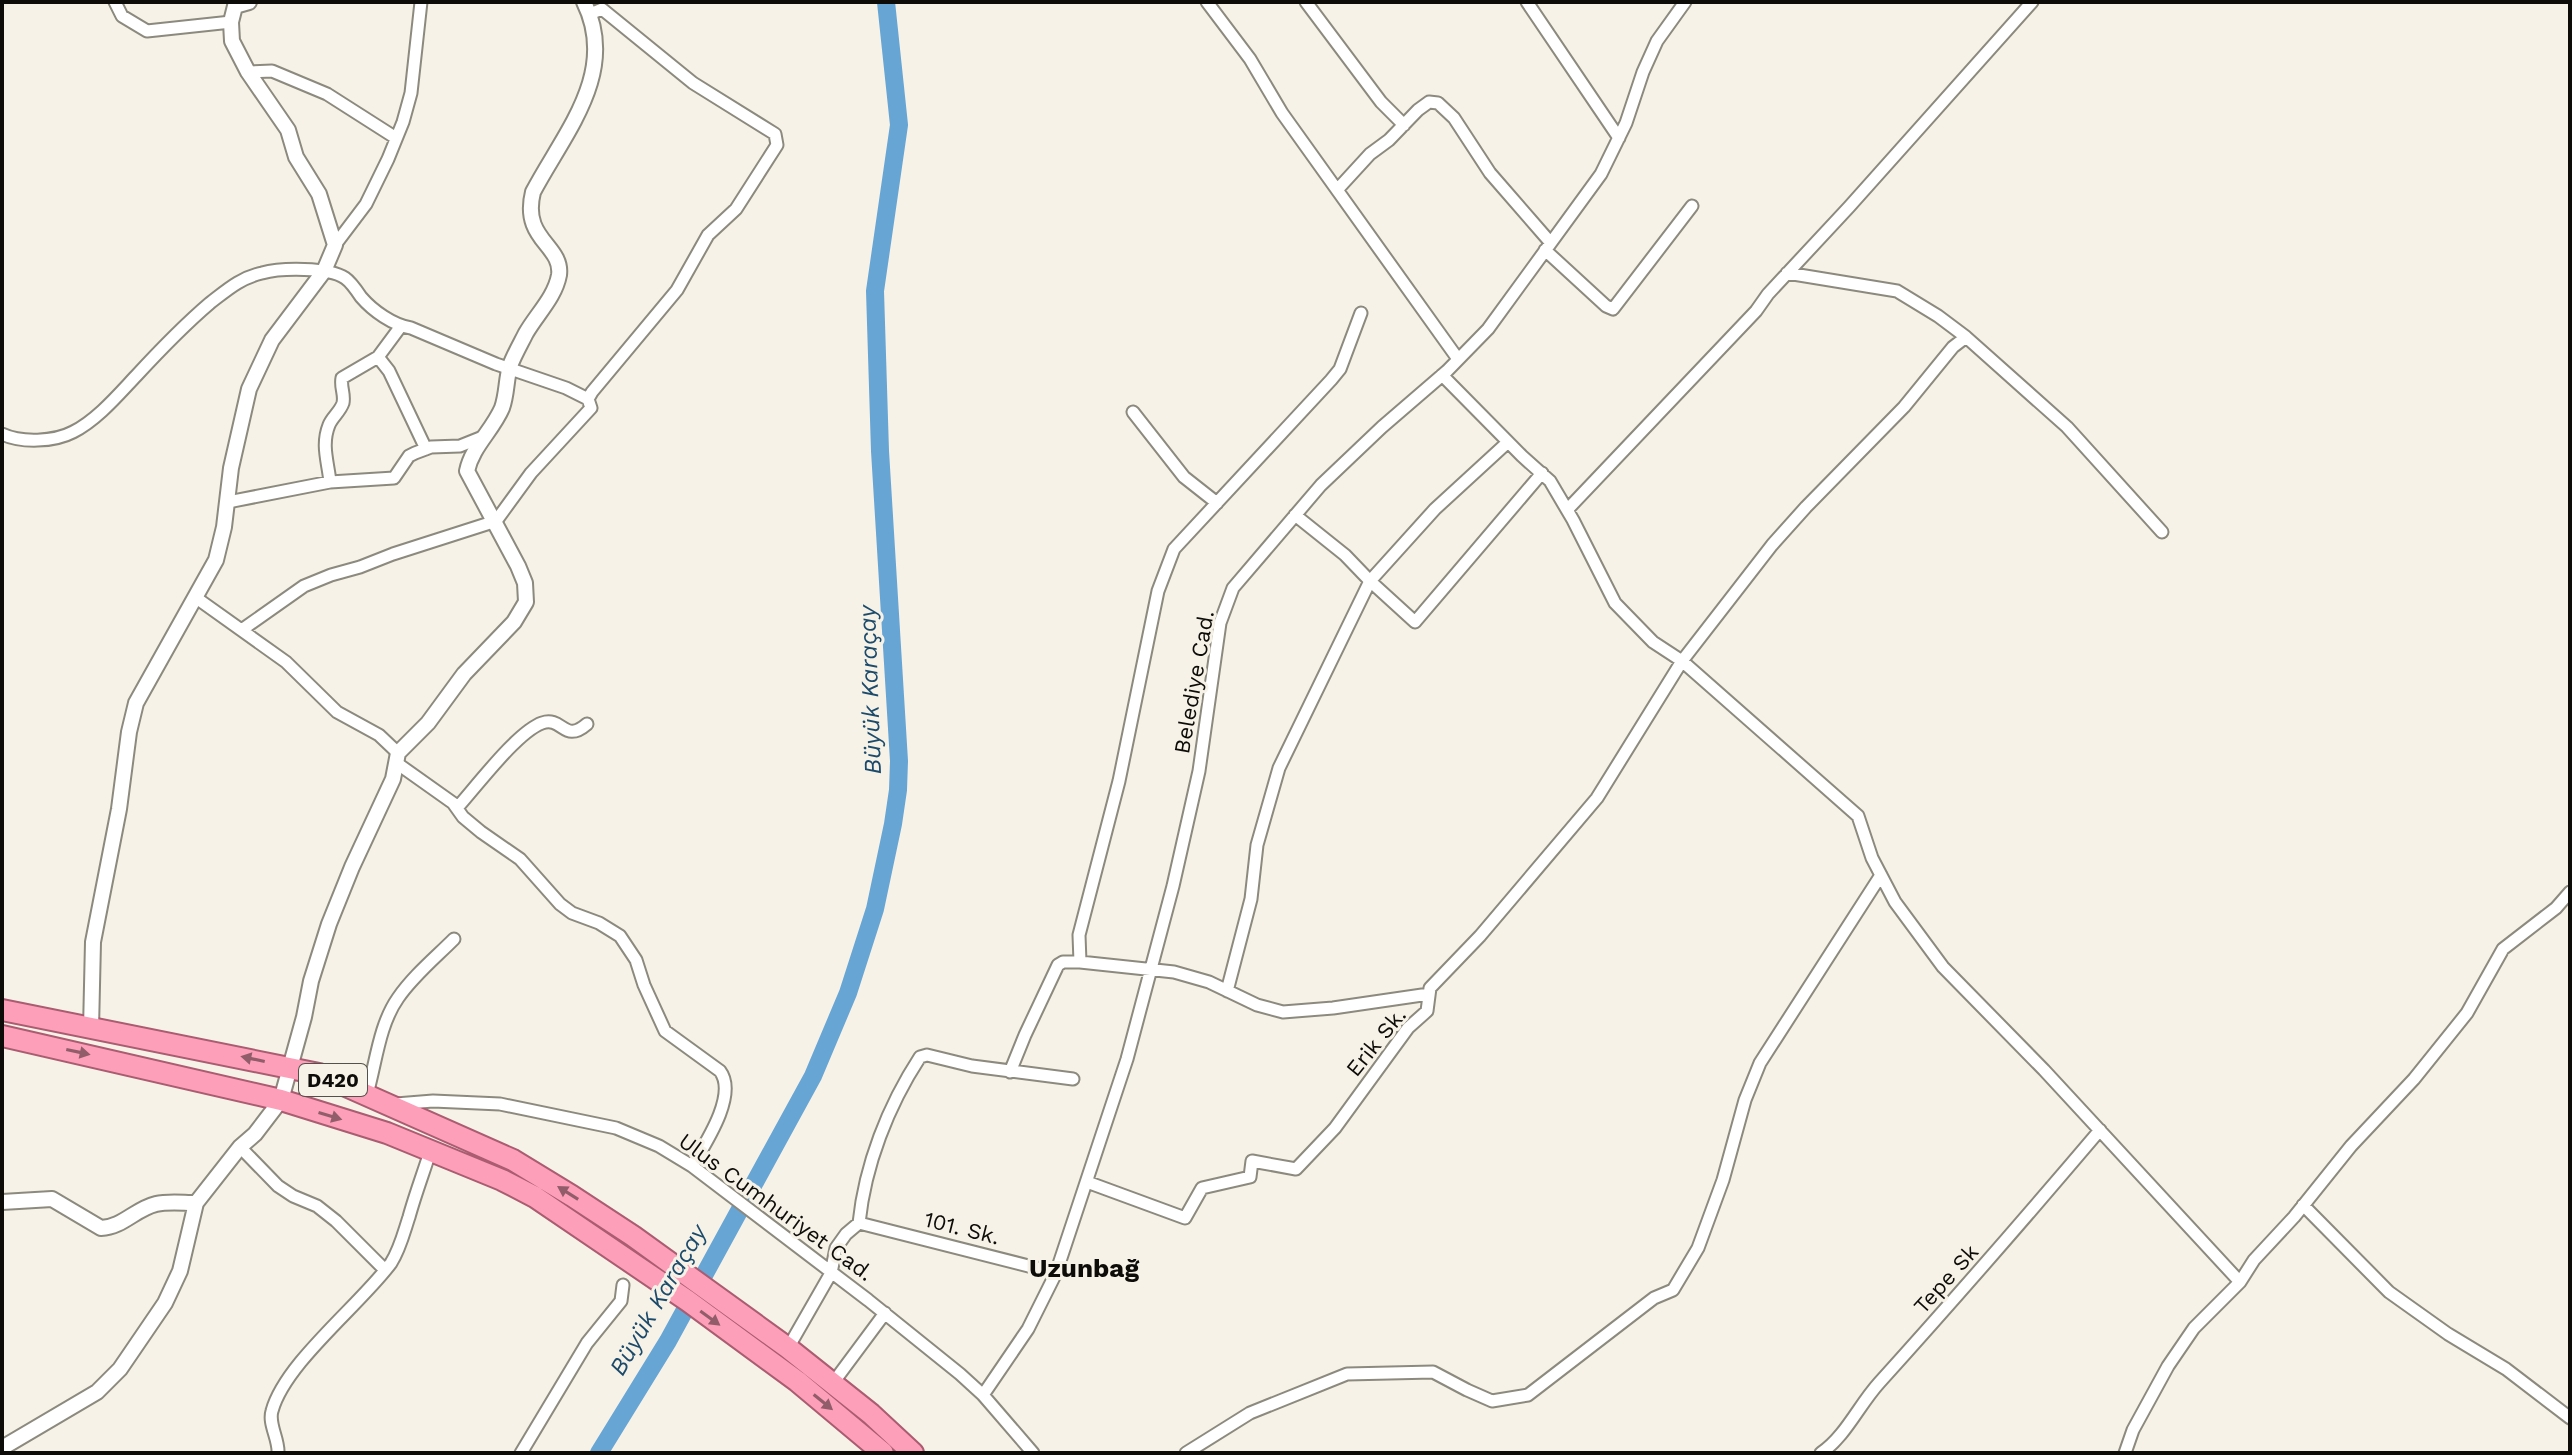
<svg xmlns="http://www.w3.org/2000/svg" width="2572" height="1455" font-family="'Work Sans',sans-serif">
<rect width="100%" height="100%" fill="#f6f2e7"/>
<g fill="none" stroke-linecap="round" stroke-linejoin="round">
<path stroke="#67a5d5" stroke-width="18" d="M599,1453L668,1341L813,1076L848,993L875,909L893,824L898,790L899,761L880,451L875,291L899,125L886,2"/>
<g stroke="#8c897e" stroke-width="15">
<path id="minor" d="M115,2L122,16L147,31L231,22
M1207,2L1250,59L1282,113L1458,359
M1306,2L1381,102L1404,125
M1527,2L1619,138
M248,72L272,71L327,94L396,138
M1337,190L1370,154L1389,140L1418,110L1429,102L1438,103L1454,118L1490,173L1550,242
M335,245L366,204L388,159L403,122L411,93L421,2
M1545,250L1606,306L1613,309L1692,206
M1787,273L1897,291L1938,316L1966,337L2067,427L2162,532
M1361,313L1340,369L1331,380L1174,549L1158,591L1119,781L1079,935L1080,962L1174,972L1209,982L1257,1005L1283,1012L1333,1008L1429,994
M378,357L389,371L426,449
M1442,375L1522,456L1550,481L1573,520L1615,603L1653,642L1682,661L1858,816L1872,858L1895,902L1943,967L2044,1070L2240,1282
M1133,412L1184,477L1217,503
M2,434C21,443 54,442 73,432C97,420 118,395 136,376C160,350 183,326 210,303C227,290 240,278 262,273C280,268 329,267 345,278C351,282 357,291 361,297C373,311 393,325 411,328L496,364L566,388L588,399
M330,482C328,462 321,445 329,425C332,417 340,412 343,403C345,394 340,387 342,378L378,357L401,326
M228,502L330,482L394,478L409,456L415,453L431,447L460,446L485,436
M1567,510L1756,311L1768,294L1849,207L2032,2
M1295,515L1345,555L1370,581L1415,622L1542,473
M195,597L286,662L337,712L379,735L398,753
M243,629L304,586L331,575L360,567L393,554L496,521L531,473L591,408L588,399L592,392L677,290L708,235L736,209L777,145L775,134L693,83L602,9L590,14
M398,764L453,803L463,817L481,832L520,859L560,904L572,913L599,923L620,936L636,960L644,985L665,1031L720,1071C738,1095 705,1144 692,1166
M457,808C476,787 517,732 542,723C563,716 564,744 587,724
M1227,991L1251,899L1257,845L1279,768L1370,581L1435,509L1508,442
M1010,1072L1025,1035L1058,965L1063,962H1080
M367,1094C376,1063 379,1025 398,998C413,976 435,958 454,939
M396,1104L433,1101L500,1104L616,1128L659,1146L692,1166L868,1300L960,1374L983,1395L1033,1453
M240,1147L278,1186L293,1196L317,1206L336,1221L385,1270
M1087,1182L1185,1218L1202,1188L1250,1177L1252,1161L1296,1169L1335,1128L1408,1028L1427,1011L1430,988L1480,936L1597,798L1682,661L1772,545L1806,507L1904,407L1953,347L1966,337
M2303,1205L2389,1292L2448,1334L2506,1369L2570,1418
M859,1223L1056,1273
M788,1348L831,1273L836,1248L846,1234L859,1223C865,1165 888,1106 920,1057L927,1055L972,1066L1073,1079
M833,1383L885,1313
M983,1395L1028,1329L1056,1273L1127,1059L1173,886L1199,771L1220,623L1233,588L1321,485L1382,427L1447,371L1488,329L1601,174L1626,123L1643,72L1657,41L1685,2
M278,1453C279,1439 268,1424 272,1411C285,1363 360,1305 391,1263C400,1249 404,1232 409,1217C415,1195 423,1174 430,1152
M521,1453L587,1343L621,1301L623,1285
M1186,1453L1250,1413L1347,1374L1433,1372L1467,1390L1492,1401L1528,1395L1654,1298L1673,1290L1698,1248L1723,1180L1745,1100L1760,1063L1881,875
M1821,1453C1845,1437 1859,1405 1879,1383C1954,1300 2027,1216 2100,1130
M2125,1453L2133,1430L2168,1366L2194,1328L2240,1282L2254,1260L2294,1217L2351,1146L2414,1079L2467,1013L2503,949L2556,908L2570,892"/>
</g>
<g stroke="#8c897e" stroke-width="18">
<path id="tertiary" d="M91,1029L93,942L119,809L129,732L136,703L216,560L224,527L231,468L249,389L272,340L324,271L335,245L319,194L296,157L288,130L248,72L232,41L231,22L235,6L249,2
M2,1202L52,1199L101,1228C123,1227 135,1209 156,1204C168,1201 183,1203 196,1203
M2,1448L97,1392L120,1369L165,1303L180,1271L196,1203L240,1147L255,1134L281,1100L304,1017L311,981L329,924L352,867L393,779L398,753L428,723L464,674L514,622L526,602L525,583L518,566L467,471C472,447 492,431 502,408C507,394 506,380 510,366C514,355 521,343 526,333C537,314 555,297 559,275C563,245 521,240 533,192C564,133 619,73 584,2"/>
</g>
<g stroke="#aa5c71" stroke-width="24">
<path id="trunk" d="M2,1010L319,1074L513,1160L572,1196L633,1236L788,1348L871,1414L913,1453
M2,1036L281,1100L387,1133L502,1180L535,1197L688,1301L797,1381L883,1453"/>
</g>
<use href="#minor" stroke="#fff" stroke-width="11"/>
<use href="#tertiary" stroke="#fff" stroke-width="14"/>
<use href="#trunk" stroke="#fe9fba" stroke-width="20"/>
</g>
<defs><path id="oneway-solid" d="M-6-.8H1V-3.2L6.5 0L1 3.2V.8H-6Z" transform="scale(2)"/></defs>
<g fill="#925d6a">
<use href="#oneway-solid" transform="translate(78 1052) rotate(12)"/>
<use href="#oneway-solid" transform="translate(253 1059) rotate(-168)"/>
<use href="#oneway-solid" transform="translate(330 1116) rotate(17)"/>
<use href="#oneway-solid" transform="translate(568 1193) rotate(-148)"/>
<use href="#oneway-solid" transform="translate(710 1318) rotate(36)"/>
<use href="#oneway-solid" transform="translate(823 1402) rotate(39)"/>
</g>
<g text-anchor="middle" dominant-baseline="central" stroke-width="6" stroke-linejoin="round" paint-order="stroke">
<rect fill="#f6f2e7" stroke="#53514b" stroke-width="2" x="299" y="1064" width="68" height="32" rx="6"/>
<g font-size="20" font-weight="bold" fill="#0d0c08">
<text x="333" y="1080">D420</text>
</g>
<g font-size="22" fill="#0d0c08" stroke="#f6f2e7">
<text transform="translate(1194 682) rotate(-80)">Belediye Cad.</text>
<text transform="translate(1376 1042) rotate(-51)">Erik Sk.</text>
<text transform="translate(776 1207) rotate(36)">Ulus Cumhuriyet Cad.</text>
<text transform="translate(962 1228) rotate(14)">101. Sk.</text>
<text transform="translate(1946 1279) rotate(-48)">Tepe Sk</text>
</g>
<g font-size="24" font-style="italic" fill="#1c4a6b" stroke="#f6f2e7">
<text transform="translate(870 690) rotate(-92)">Büyük Karaçay</text>
<text transform="translate(658 1300) rotate(-60)">Büyük Karaçay</text>
</g>
<g font-size="26" font-weight="bold" fill="#0d0c08" stroke="#f6f2e7">
<text x="1084" y="1268">Uzunbağ</text>
</g>
</g>
<rect width="2572" height="1455" fill="none" stroke="#0d0c08" stroke-width="8"/>
</svg>
